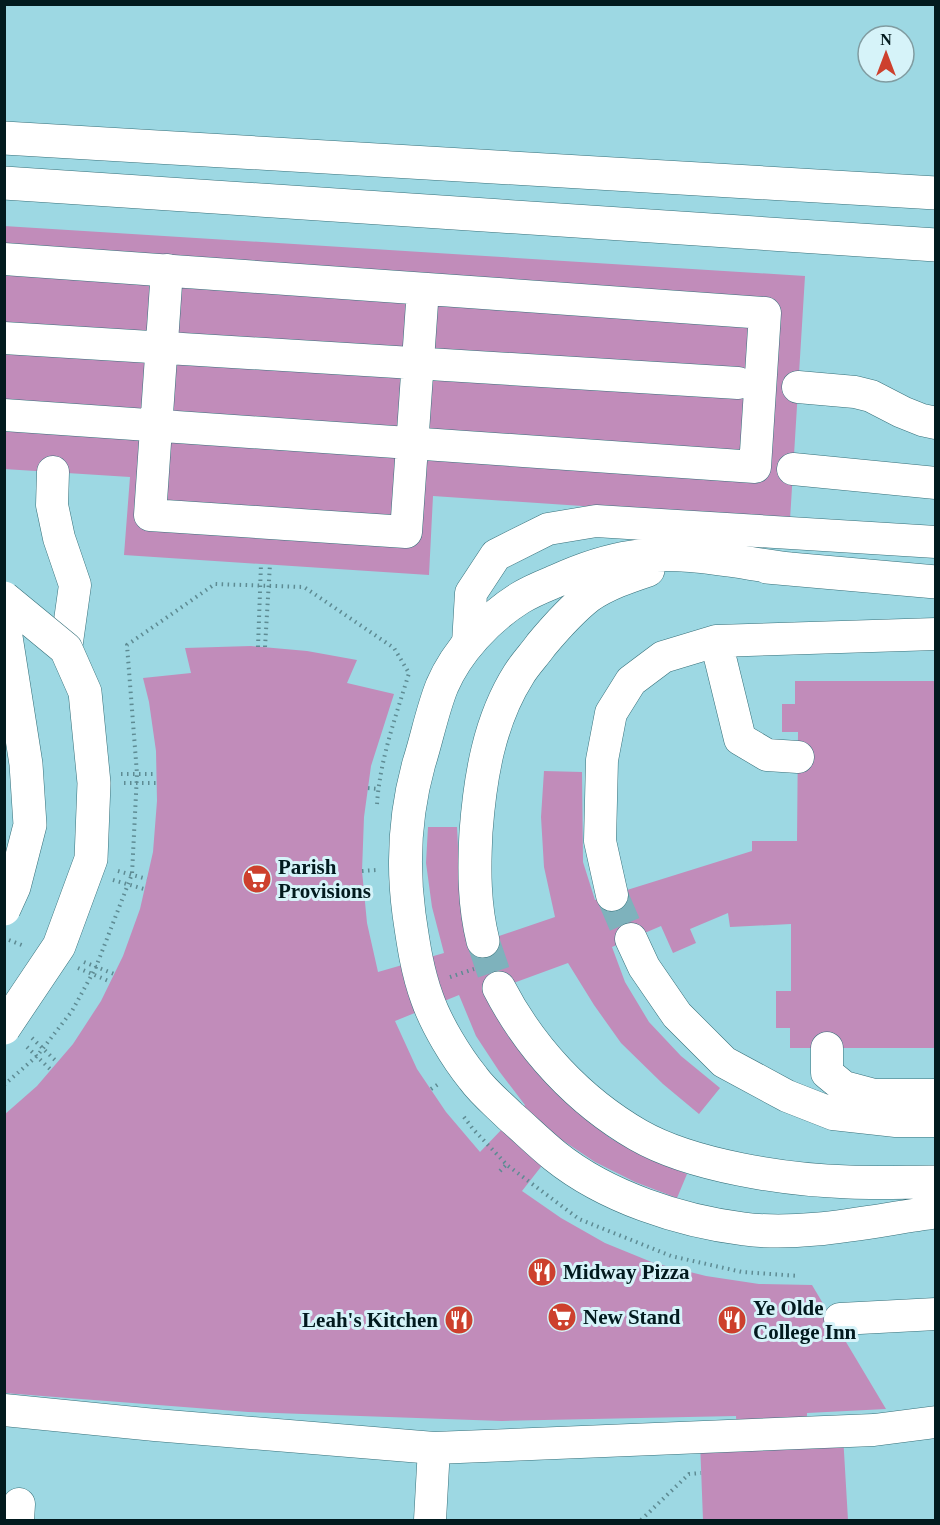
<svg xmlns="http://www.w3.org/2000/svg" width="940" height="1525" font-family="'Times New Roman',serif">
<rect width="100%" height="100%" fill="#9dd8e3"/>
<path fill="#c18cba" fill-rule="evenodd" d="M4,226L805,276L790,520L433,496L429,575L124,555L130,477L4,469Z
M251,646L307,651L357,660L347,683L394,694L371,766L364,817L362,871L367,923L378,972L444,953L432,907L426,863L428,827H457L461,907L470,946L555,917L544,867L541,817L544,771L582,772L583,862L595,900L752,851V841H797L798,732H782V704H795V681H936V1048H790V1028H776V991H791V924L730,927L728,913L690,929L696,943L673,953L661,926L612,947L625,982L649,1022L681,1056L720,1088L699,1114L663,1084L621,1043L594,1005L568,963L486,993L578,1112L610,1138L646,1157L687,1174L677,1198L635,1182L595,1162L562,1140L522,1191L561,1218L605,1243L654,1263L706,1276L759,1284L812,1285L886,1409L807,1413V1436L843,1435L848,1520H703L700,1441L737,1439L736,1416L502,1421L248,1412L4,1393V1115L37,1086L73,1044L101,1001L123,956L140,909L153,852L157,801L156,751L149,702L143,678L191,673L185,648ZM459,995L476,1036L499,1071L525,1105L480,1152L446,1112L417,1069L395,1021Z"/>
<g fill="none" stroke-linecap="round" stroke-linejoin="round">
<path stroke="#7eb2bc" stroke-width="32" stroke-dasharray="32 16" stroke-linecap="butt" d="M612,895L631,939"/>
<path stroke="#7eb2bc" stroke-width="33" stroke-dasharray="33 16" stroke-linecap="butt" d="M483,941L499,988"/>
<g stroke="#36707a" stroke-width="33">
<path id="minor" d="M4,259L765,313L755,467L4,415
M167,270L150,515L406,532L423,289
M4,338L738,383
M798,387L855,392L871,396L902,412L922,420L936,423
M793,469L936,483
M53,472L52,505L59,538L75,585L66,649
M716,641L740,739L767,755L798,757
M468,644L471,593L496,555L548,529L596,521L936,542
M612,895L600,841L602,760L611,713L631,681L663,657L716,641L936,634
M631,939L644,967L677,1015L724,1062L787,1096L833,1114L896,1121H936
M827,1048V1073L844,1087L874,1095H936
M840,1319L936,1314
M4,1410L155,1425L434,1448L874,1430L936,1422
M18,1520L19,1504
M430,1520L434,1448"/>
</g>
<g stroke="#36707a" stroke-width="34">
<path id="major" d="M4,138L936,193
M4,183L936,245
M767,567L936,582
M790,569C739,563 683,549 632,557C605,561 580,570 556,581C544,586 531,591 520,598C488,618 457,651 442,686C432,711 427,738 419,763C405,813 402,862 409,914C413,942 417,971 427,998C436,1024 456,1057 473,1078C483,1092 498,1104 510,1116C525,1129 539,1143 555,1156C606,1197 680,1221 744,1229C805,1237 875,1220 936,1212
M483,941C474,905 474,870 476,832C480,778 489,721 519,674C525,664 534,655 541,645C556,627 571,610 589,596C607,584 627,577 648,570
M499,988C530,1048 579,1101 638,1135C692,1166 786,1180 849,1182C878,1183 907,1182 936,1182"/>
</g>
<path stroke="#5e8b93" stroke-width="4" stroke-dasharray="1.5 4.5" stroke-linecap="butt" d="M258,647L261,564
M121,774H157
M368,788L379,789
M118,871L147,879
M362,871L376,870
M84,962L114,974
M450,977L474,969
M27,1047L51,1070
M4,1085L37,1056L72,1011L96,967L132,874L137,774L127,645L215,584L304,587L394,648L409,673C396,716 380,759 377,804
M431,1089L440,1083
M464,1117L473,1129L507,1165L579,1219L671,1256L742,1272L799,1276
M500,1171L508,1163
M641,1520L689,1474L701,1473"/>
<use href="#minor" stroke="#fff" stroke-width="32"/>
<use href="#major" stroke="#fff" stroke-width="33"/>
<g stroke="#36707a" stroke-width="34" stroke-linecap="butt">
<path id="major-bridge" d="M4,598L66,649L85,692L94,783L91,859L59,946L4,1028
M4,624L26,764L30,825L14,887L4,909"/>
</g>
<path stroke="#5e8b93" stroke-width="4" stroke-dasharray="1.5 4.5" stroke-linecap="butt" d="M265,647L270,564
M124,783H157
M113,880L144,889
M9,940L24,946
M78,968L111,982
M32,1038L57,1062"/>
<use href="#major-bridge" stroke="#fff" stroke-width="33"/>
</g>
<defs>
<g id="supermarket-disc" transform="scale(1.5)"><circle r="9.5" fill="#cd402d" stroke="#d6f3f9"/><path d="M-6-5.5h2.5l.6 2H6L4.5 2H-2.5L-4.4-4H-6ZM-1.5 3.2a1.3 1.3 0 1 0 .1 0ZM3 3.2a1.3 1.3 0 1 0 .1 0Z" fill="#fff"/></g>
<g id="restaurant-disc" transform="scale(1.5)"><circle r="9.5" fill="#cd402d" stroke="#d6f3f9"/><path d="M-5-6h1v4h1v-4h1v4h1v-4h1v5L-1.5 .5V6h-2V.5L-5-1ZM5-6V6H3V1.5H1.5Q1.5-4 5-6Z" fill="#fff"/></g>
</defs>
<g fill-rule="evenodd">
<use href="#supermarket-disc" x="257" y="879"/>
<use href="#restaurant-disc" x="542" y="1272"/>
<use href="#supermarket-disc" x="562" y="1317"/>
<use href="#restaurant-disc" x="459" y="1320"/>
<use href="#restaurant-disc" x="732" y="1320"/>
</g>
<g text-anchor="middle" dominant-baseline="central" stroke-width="6" stroke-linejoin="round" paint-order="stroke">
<g font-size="21" font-weight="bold" fill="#021a1e" stroke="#d6f3f9" text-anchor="start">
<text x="278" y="867">Parish<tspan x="278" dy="24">Provisions</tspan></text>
<text x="563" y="1272">Midway Pizza</text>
<text x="753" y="1308">Ye Olde<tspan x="753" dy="24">College Inn</tspan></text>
<text x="583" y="1317">New Stand</text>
<text x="438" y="1320" text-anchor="end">Leah's Kitchen</text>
</g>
</g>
<rect width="940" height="1525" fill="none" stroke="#021a1e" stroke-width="12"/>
<g transform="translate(886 54)"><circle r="28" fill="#d6f3f9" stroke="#819ca1" stroke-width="1.5"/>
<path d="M0-4.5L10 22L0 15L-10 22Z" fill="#cd402d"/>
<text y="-9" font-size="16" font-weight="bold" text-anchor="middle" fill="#021a1e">N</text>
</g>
</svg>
